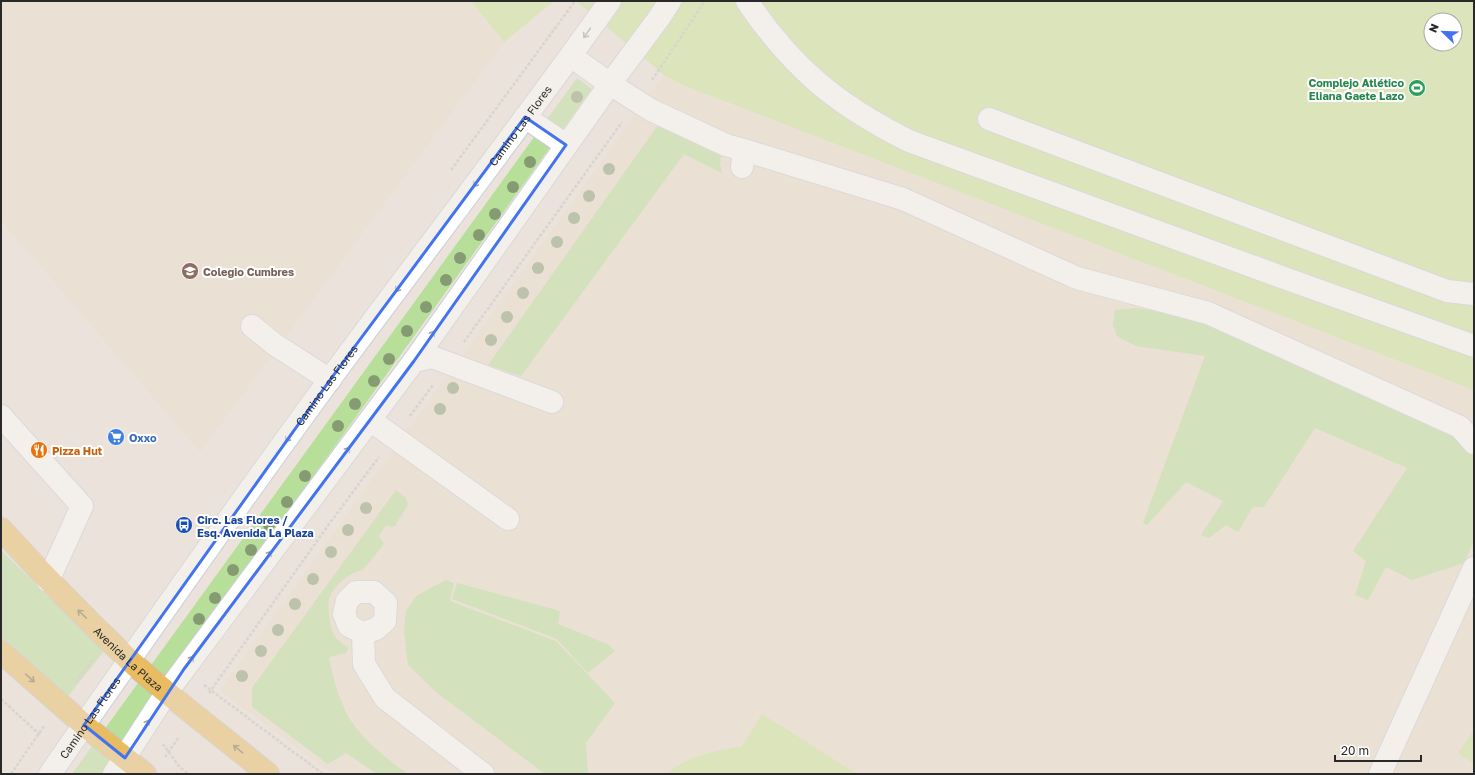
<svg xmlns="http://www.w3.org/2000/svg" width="1475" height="775" font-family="'Golos Text',sans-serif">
<rect width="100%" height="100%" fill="#eae2db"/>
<path fill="#ecdecb" d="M1,1H471L504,42L200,452L1,220Z
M664,75L683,85L1474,390V774H333L220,691Z"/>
<path fill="#b8df9a" d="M577,78L592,89L178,664L101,774H72Z
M658,125L721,156L720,164L722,173L684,154L521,376L488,365Z
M1137,308L1171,314L1211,324L1457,436L1474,458V540L1464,563L1412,580L1386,567L1368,600L1355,595L1366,561L1353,551L1407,468L1315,428L1264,507H1253L1238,532L1226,525L1209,538L1201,535L1223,501L1186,482L1147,525L1143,523L1205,356L1136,346L1117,336L1113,325L1115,310Z
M396,490L406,498L408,505L394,527L386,525L379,536L384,544L363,570C349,573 334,585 329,599C327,607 330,628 334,635C337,640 344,645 348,648L346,653L329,657C333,679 340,705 353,724C368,744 388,760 408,774H377L346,753L328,764L252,707V688Z
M1,550L104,651L65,700L1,644Z
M446,580L454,583L450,601L556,641L615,703L586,743L588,774H545L436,692L408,665L404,631L406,611L416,596Z
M457,583L560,611L558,624L609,645L615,651L588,673L557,639L452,599Z"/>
<path fill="#cce696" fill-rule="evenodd" d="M471,1H554L504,42Z
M576,1H1474V390L683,85L664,75ZM1431,20H1455V44H1431Z
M762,714L857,774H667C688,755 715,751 741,747Z
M1474,730V764L1458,753Z"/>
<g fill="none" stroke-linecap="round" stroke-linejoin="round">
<g stroke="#caceda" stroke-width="24">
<g id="minor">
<path d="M747,1C792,68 837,105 909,141L1287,279L1474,346"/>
<path d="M571,56L610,84L651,110L726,145L744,150L742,167"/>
<path d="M525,117L566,145"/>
<path d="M989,119L1447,291L1474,294"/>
<path d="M744,150L903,199L1077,278L1208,313L1460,427L1474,443"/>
<path d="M252,326L274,344L330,380"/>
<path d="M414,361L432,357L552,402"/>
<path d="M1,416L82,506L48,581"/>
<path d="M370,420L508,519"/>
<path d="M356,592H374L386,603L385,621L376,629L363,633L349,626L344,614L347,601Z"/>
<path d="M363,633L364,664L385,698L483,774"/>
<path id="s1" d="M50,774C142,641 235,509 330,379C423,253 519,129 610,1"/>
<path d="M114,774L167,692L414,361L610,84L659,18L670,1"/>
<path d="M1380,774L1474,568"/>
</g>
</g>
<g stroke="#c3c3c3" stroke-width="24">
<g id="major">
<path id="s2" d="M1,529C42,574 84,617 128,659C173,700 222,736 268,774"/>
<path d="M1,652L84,725L145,774"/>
</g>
</g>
<path stroke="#c3c3c3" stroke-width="2.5" stroke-dasharray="3 2" stroke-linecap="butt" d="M652,80L705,1
M451,170L575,1
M464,342L622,122
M410,416L433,385
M75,682L93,660
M204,685L323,774
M209,693L332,520L379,457
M1,699L40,735
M163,744L178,765L188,774
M165,757L179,737
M11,774L44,726"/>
<use href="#minor" stroke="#fff" stroke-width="22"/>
<use href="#major" stroke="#e9bc62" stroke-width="22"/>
</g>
<g fill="#859c72">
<circle cx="577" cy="97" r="6"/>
<circle cx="530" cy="162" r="6"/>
<circle cx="609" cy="169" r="6"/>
<circle cx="513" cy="187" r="6"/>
<circle cx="589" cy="196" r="6"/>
<circle cx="495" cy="214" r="6"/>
<circle cx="574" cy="218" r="6"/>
<circle cx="479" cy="235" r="6"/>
<circle cx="557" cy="242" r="6"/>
<circle cx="460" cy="258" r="6"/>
<circle cx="538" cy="268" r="6"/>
<circle cx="446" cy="280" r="6"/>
<circle cx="523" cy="293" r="6"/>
<circle cx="426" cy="307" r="6"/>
<circle cx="507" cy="317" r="6"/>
<circle cx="407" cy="331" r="6"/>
<circle cx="491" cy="340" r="6"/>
<circle cx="389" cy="359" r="6"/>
<circle cx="374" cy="381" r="6"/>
<circle cx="453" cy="388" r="6"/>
<circle cx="355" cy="404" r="6"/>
<circle cx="440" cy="409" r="6"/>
<circle cx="338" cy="426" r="6"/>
<circle cx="305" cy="476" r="6"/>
<circle cx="287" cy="502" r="6"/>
<circle cx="366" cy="508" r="6"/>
<circle cx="269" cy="525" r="6"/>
<circle cx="348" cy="530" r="6"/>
<circle cx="251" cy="550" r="6"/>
<circle cx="331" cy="552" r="6"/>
<circle cx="233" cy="570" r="6"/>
<circle cx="313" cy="579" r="6"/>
<circle cx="215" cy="598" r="6"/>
<circle cx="295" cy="604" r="6"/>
<circle cx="199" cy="619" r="6"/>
<circle cx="278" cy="630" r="6"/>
<circle cx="261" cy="651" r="6"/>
<circle cx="242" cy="676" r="6"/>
</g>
<defs><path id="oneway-shaft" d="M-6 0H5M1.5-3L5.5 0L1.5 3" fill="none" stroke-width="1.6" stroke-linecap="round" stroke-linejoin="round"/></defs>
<g stroke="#9f9f9f">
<use href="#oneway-shaft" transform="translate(587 33) rotate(125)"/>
<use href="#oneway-shaft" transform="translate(477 182) rotate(127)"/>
<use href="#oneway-shaft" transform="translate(399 287) rotate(127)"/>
<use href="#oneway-shaft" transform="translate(431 336) rotate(-55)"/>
<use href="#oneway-shaft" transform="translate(289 437) rotate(126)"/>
<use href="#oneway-shaft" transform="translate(346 452) rotate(-53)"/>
<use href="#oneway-shaft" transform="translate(268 556) rotate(-53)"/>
<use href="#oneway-shaft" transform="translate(190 661) rotate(-53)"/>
<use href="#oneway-shaft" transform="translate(146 725) rotate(-58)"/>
</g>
<g stroke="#7f6b43">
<use href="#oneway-shaft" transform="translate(82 614) rotate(-136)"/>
<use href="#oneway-shaft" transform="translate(30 678) rotate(42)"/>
<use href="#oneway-shaft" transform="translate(238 749) rotate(-141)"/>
</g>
<path d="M0 0H1475V775H0ZM525,117L566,145L414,361L184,669L125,758L84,725L330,380Z" fill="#eae2db" fill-opacity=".55" fill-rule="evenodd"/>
<path fill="none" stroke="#4273f0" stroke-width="3" stroke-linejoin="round" d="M525,117L566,145L414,361L184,669L125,758L84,725L330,380Z"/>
<defs>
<g id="stadium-disc" transform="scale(0.9)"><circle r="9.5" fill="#2e9e5b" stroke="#fff"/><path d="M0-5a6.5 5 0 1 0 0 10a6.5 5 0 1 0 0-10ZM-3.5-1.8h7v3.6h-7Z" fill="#fff"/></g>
<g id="school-disc" transform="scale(0.9)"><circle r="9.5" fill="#8d6e63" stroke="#fff"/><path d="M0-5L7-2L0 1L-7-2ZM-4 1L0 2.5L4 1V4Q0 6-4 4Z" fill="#fff"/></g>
<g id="supermarket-disc" transform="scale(0.9)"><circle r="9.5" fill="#3f7fe0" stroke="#fff"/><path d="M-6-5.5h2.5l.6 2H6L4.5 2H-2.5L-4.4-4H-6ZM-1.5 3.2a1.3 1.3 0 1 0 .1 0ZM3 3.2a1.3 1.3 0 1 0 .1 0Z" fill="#fff"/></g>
<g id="restaurant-disc" transform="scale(0.9)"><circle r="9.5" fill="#e8710a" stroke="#fff"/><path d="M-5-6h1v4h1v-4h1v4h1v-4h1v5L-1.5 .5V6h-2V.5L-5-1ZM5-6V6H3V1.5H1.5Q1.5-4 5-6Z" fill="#fff"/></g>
<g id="bus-disc" transform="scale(0.9)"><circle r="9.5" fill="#1a4fb4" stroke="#fff"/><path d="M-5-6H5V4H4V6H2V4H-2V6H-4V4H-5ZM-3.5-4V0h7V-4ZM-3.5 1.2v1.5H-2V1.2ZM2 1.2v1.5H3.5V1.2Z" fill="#fff"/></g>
</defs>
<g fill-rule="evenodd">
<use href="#stadium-disc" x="1417" y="88"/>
<use href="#school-disc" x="190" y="271"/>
<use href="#supermarket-disc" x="116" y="437"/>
<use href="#restaurant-disc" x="39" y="450"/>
<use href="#bus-disc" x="184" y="525"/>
</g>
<g text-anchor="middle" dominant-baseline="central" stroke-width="4" stroke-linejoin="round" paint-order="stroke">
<g font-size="11" font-weight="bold" fill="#27864d" stroke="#fff" text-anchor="end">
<text x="1404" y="82">Complejo Atlético<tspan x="1404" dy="13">Eliana Gaete Lazo</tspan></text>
</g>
<g font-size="11" fill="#292929" stroke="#fff">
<text stroke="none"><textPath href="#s1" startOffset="801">Camino Las Flores</textPath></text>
<text stroke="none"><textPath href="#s1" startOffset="477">Camino Las Flores</textPath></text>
<text stroke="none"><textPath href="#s2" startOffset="182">Avenida La Plaza</textPath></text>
<text stroke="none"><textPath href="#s1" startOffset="69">Camino Las Flores</textPath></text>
</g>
<g font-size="11" font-weight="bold" fill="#785e54" stroke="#fff" text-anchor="start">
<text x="203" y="271">Colegio Cumbres</text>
</g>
<g font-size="11" font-weight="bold" fill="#366cbe" stroke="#fff" text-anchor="start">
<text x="129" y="437">Oxxo</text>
</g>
<g font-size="11" font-weight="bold" fill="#c56008" stroke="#fff" text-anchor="start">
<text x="52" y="450">Pizza Hut</text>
</g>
<g font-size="11" font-weight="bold" fill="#164399" stroke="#fff" text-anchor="start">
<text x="197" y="519">Circ. Las Flores /<tspan x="197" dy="13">Esq. Avenida La Plaza</tspan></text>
</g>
</g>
<rect width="1475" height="775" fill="none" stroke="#292929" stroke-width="4"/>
<g transform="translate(1443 32) rotate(293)"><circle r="19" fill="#ffffff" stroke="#a9a9a9"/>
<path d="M0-3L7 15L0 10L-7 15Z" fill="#4273f0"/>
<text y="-6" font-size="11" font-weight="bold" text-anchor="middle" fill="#292929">N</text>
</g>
<path d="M1335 755v6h86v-6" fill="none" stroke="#292929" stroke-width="2"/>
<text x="1341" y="755" font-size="12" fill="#292929" stroke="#ffffff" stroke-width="3" paint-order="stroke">20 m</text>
</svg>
